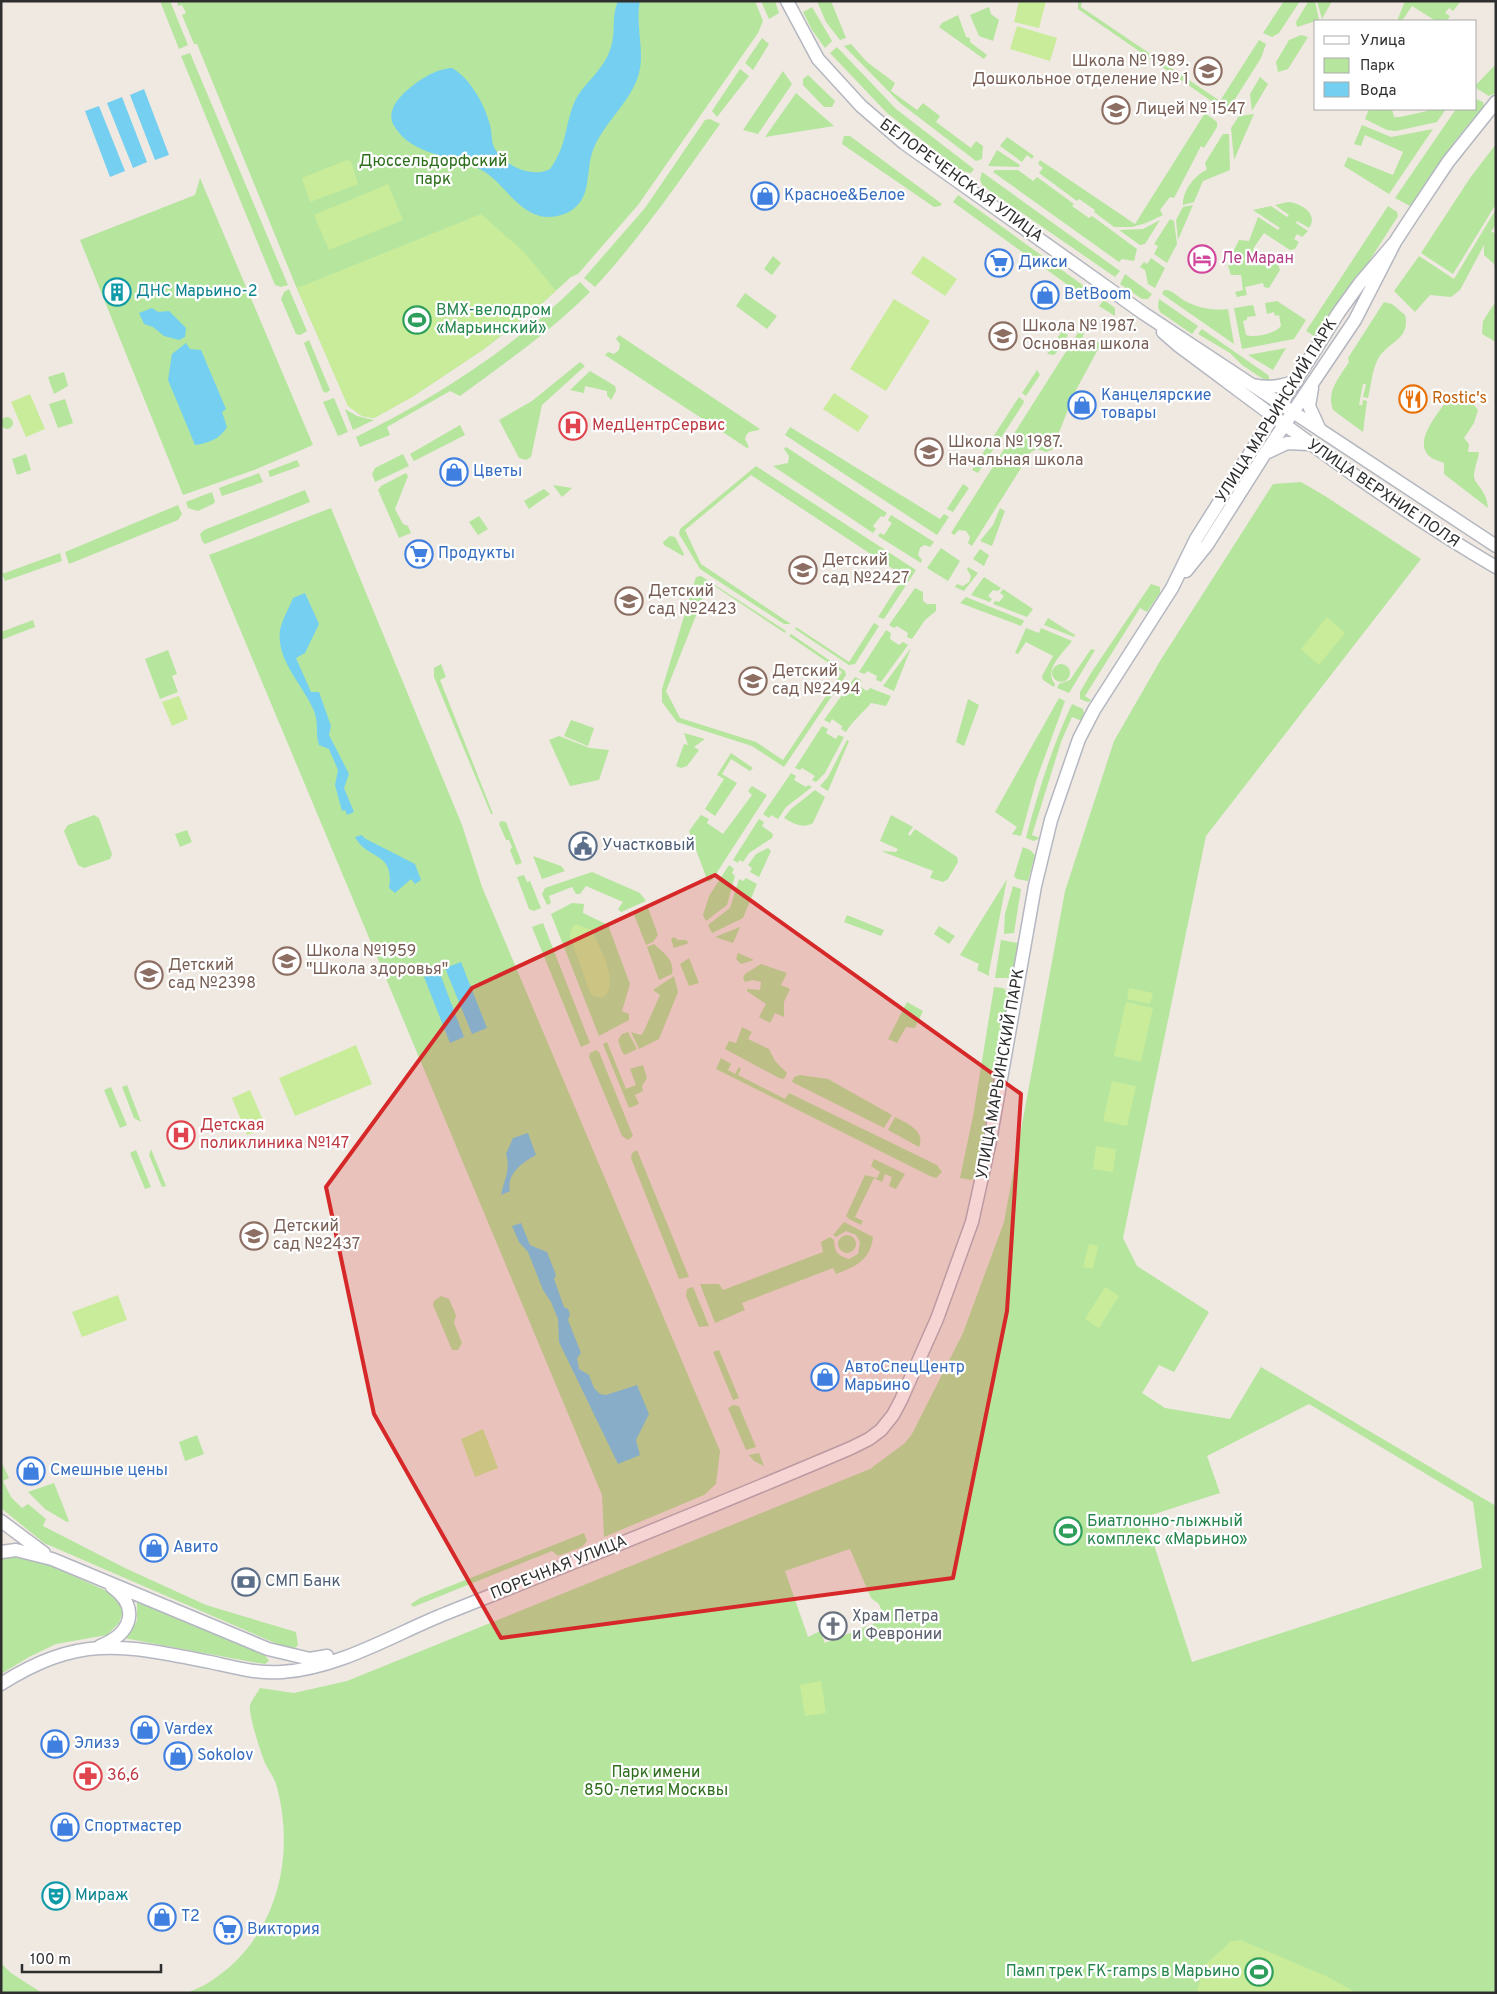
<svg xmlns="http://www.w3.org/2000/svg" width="1497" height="1994" font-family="Overpass,sans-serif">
<rect width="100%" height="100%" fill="#efe9e1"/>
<path fill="#b6e59e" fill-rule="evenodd" d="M160,1H170L188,45L179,49Z
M177,1H755L763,21L758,33L638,205L578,274L571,277L537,308L484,349L412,397L374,418L362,416L348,406L295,284L197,44H194L182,15L186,13L182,5L178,6Z
M761,1H775L779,13L769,19Z
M817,1H831L846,38L840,40L826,22Z
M1078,1H1082L1081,7L1220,101L1259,40L1266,44L1261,58L1230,107L1223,109L1078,9Z
M1284,1H1300L1279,33L1272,37L1263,33Z
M1315,1L1319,20L1297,27L1296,22L1308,2Z
M1317,1H1332L1322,19Z
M1405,1H1461L1453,11L1449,8L1445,13L1450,16L1447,21H1436L1412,6L1402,21H1397Z
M812,7L832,41L825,48L812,30L803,12Z
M989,7L991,14L999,20L993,41L979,36L970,15Z
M958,15L966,37L970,38V42L987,55L984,59L939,27L942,23Z
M1301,35L1308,37L1288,69L1278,72L1276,62L1289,40Z
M762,38L769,44L753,70L745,63Z
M851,44L867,62L895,83L891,91L917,110L923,103L940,116L936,122L971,148L976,141L983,146L982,159L976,161L900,103L844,46Z
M837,47L896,109L974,169L971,173L962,171L887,113L830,53Z
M190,53L288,285L281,287L275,285L181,56Z
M1496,64V93L1489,96L1476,88V85Z
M740,69L749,76L717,117L712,111Z
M783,71L792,84L758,134L743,130Z
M808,75L835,101L832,107H824L803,85V79Z
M1260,77L1268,84L1252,111L1250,94Z
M796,93L834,126L765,137Z
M1476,99L1483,102L1484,106L1455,141L1413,205L1410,206L1395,198L1456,109H1476Z
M1369,109H1392L1394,117H1400L1427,111L1429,109H1446L1437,122L1396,131L1387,130L1365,119Z
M1205,113L1217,122V127L1204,148L1201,146L1174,198L1170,197L1160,210L1163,215L1146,223L1132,227H1114L1094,212L1095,210L1079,199L1077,201L1039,173L1043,168L1038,164L1040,160L1135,224Z
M1254,114L1234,160L1231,128L1239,116Z
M710,119L720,124C680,180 642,236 595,287L584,278L645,208L705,120Z
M1362,125L1391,137L1433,129L1389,194L1344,166L1348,157L1393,175L1403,152L1365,135L1361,146L1354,144Z
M1223,134H1229L1230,170L1203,181L1194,202L1183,205C1182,192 1195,174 1207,170L1205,163Z
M844,136H850L942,204L940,206L934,207L842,144Z
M1007,137L1034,156L1032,159L1027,155L1022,162L1000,146Z
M1496,144V204L1453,274L1421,253L1470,178Z
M997,150L1020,165L1019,167L988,166Z
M995,170H1018L1033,181L1037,177L1074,204L1072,206L1089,218L1092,216L1137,249L1134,261L1122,259L1119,262L993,172Z
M982,172L1120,271L1115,277L983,186L980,180Z
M200,178L313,445L254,470L183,495L80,240L195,195Z
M958,195L1084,286L1079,293L953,202Z
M1288,202C1301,203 1319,214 1309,228L1297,221L1296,223L1308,231L1302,237L1297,234L1294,239L1299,242L1295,249L1290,250L1264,233L1253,249L1269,260L1277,262L1280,270L1269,288L1264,287L1263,283L1245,287L1247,295L1237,297L1235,292L1243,290L1241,275H1231L1228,266L1231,258L1237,260L1239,254L1233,252L1239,240L1249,241L1258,217L1278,230L1280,228L1253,210L1271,206L1287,217L1289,215L1275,205Z
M1193,205L1178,240L1176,220L1183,207Z
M1388,206L1397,212L1398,216L1354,285L1332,310L1314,336L1306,331Z
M1496,209V224L1491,232L1496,233V272L1494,264L1484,255V245L1460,290L1451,297L1430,295L1415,312L1394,291L1419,256L1454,279Z
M1170,219L1174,221L1177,244L1167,263L1154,254L1158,246L1154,244Z
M1160,220L1145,244L1140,245L1119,230L1143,229Z
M773,256L781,263L772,275L764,269Z
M1151,258L1165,268L1155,288L1148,284L1145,270L1140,267L1144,262L1147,264Z
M1125,274L1152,294L1148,299H1142L1120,284Z
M580,282L590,292C551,331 505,363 460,396L450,391L387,427L390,435L360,447L356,437C438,397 516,346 580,282Z
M289,289L307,331L300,335L296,334L281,299L284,292Z
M1164,290C1172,289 1178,297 1185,301C1199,308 1213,311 1228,309L1234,344L1162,294Z
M745,293L777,316L767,329L736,306Z
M1159,299L1198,326L1192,334L1160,312L1158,307Z
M1104,300L1115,308V316L1099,306Z
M1277,301L1306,320L1294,339L1242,349L1234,308L1253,305L1256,316L1247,317V320L1243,321L1246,335C1255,338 1275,334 1281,326L1279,315L1275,316L1274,312L1267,314L1265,303Z
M1496,301V342L1482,334L1483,321Z
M1384,302L1392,304L1405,315C1411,340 1388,341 1378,359C1372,370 1371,386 1368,398L1363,397L1366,384H1363L1359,405H1362L1363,400L1367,401L1363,432L1333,410C1326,391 1339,378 1349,362L1348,358Z
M1081,328L1084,330L1083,337L1087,343L1102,342L1075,392L1052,450L1046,452L1037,449L1031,452L972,546L968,543L970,537L966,531L959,530L954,535L951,533Z
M1202,329L1268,375L1270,381H1266L1242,365L1230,353L1198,334Z
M1062,331L1068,335L1056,353L1054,355L1047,354Z
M619,335L760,429C754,433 748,428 745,439L749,447L747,448L605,355L608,352L614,354L619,350L620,344L616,339Z
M309,340L330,390L326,393L323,391L304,343Z
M1286,348L1273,370L1248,355Z
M580,362L585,366L542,405L531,457L526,460L519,458L499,420L532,401Z
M1037,370L1040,375L1026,396L1022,393Z
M590,371L615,386L616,391L611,400L607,395V391L585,386L584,393L570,390Z
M64,372L68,386L54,394L48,377Z
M1019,397L1024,401L1023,404L999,441L991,440Z
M334,398L348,432L338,436L323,402Z
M65,399L73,423L58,428L49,404Z
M1446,401L1473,404L1478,410L1474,423L1464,438L1469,444L1468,452H1479C1478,460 1474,469 1474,476C1474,484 1487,490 1488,508L1444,474V463C1439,461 1432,459 1429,456C1413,441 1439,413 1446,401Z
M345,409L357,416L374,420L353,430Z
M1 423a6 6 0 1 1 12 0a6 6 0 1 1-12 0Z
M460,425L465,435L414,461L410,454Z
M790,427L940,519L944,514L949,517L937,535L785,435Z
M988,445L994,448L978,473L972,470Z
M786,447L887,513L884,517L881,516L873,526L876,529L873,533L773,466L788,463L789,456L784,449Z
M26,454L31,470L17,475L12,459Z
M403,454L409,466L375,482L372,474L375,468Z
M297,460L300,466L270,477L268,471Z
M756,466L916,570L884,619L878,617L904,576L751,475L685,530L701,564L791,624H784L700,569L679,534L680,529Z
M259,473L263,482L222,496L219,488Z
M406,473L408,476L395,509L403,524L408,526L411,533L399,538L378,490L381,486Z
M1301,482L1325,496L1421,559L1206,836L1123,1238L1137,1266L1209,1312L1174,1372L1159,1365L1142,1393L1165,1408L1230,1419L1261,1367L1496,1506V1993H187C195,1989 204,1986 211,1981C276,1939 296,1859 277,1787C275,1779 269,1771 265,1763C261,1753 248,1714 250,1705C252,1699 257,1694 260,1688L294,1693L347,1681L870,1469L905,1443L912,1434L963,1333L1004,1222L1065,891L1114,741L1160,661L1273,484ZM1309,1404L1473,1502L1482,1568L1192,1662L1145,1517L1220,1493L1207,1456ZM850,1549L871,1598L879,1604L885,1619L825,1643L820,1631L808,1637L785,1571Z
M963,484L969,488L953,512L947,509Z
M553,485L572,488L562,497Z
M544,489L550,494L529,509L524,501Z
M305,490L310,502L205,544L202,541L200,534L204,530Z
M212,492L215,502L213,504L198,511L188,508L186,502Z
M178,505L182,514L178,520L69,564L65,552Z
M331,508L462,825L482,887L720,1451L716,1484L704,1495L604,1537L602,1495L209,555Z
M1000,508L1005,511L992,546L980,541L993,525Z
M891,515L934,542L930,547L924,545L920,548L918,555L922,560L921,563L878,536L880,533L884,535L892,523L888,520Z
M479,516L488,529L478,535L469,522Z
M670,536L675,537L684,554L683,556L664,545L663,542Z
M941,548L960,561L948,581L927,568Z
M980,549L989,555L984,566L973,559Z
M60,553L62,561L5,581L2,574Z
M968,567L978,573L964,591L955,587L957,584L963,586L969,582L971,576L967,569Z
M701,576L786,631L785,633L713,585L707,588L666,691L680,718L756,742L783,760L842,672L789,636L791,634L845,671L846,675L784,767L752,746L677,722L662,702V689L696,577Z
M984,577L1001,588L998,591L993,590L988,596L992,599L990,602L971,595Z
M1151,584L1160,587V593L1147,612L1140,608L1085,696L1092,701L1087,702L1080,699V692L1091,673Z
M915,588L923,592V601L927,604H936V611L925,620L912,639L907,637L908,633L897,626L894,628L889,625Z
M1003,589L1033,609L1027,617L993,604L995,601L999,602L1004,596L1000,593Z
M966,597L1023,620L1024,621L1021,626L960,603Z
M1048,618L1075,635L1074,637L1044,625Z
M33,620L35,627L1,640V632Z
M874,623L879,626L855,664L849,665L795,629L796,627L849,662Z
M1026,628L1039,633L1041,628L1072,641C1063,653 1043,670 1055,684L1054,687L1043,680L1042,676L1053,656L1026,642L1018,654L1015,653Z
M886,630L891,633L890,639L899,645L903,642L908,645L881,682L876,680L877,676L867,671L865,674L859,672Z
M911,648L894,691L883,686Z
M1091,649L1095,650L1069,693L1057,688L1059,684L1070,680Z
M168,650L177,674L172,676L178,692L160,699L145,659Z
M1052 673a9 9 0 1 1 18 0a9 9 0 1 1-18 0Z
M441,664L446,677L440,680L493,814H491L434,677V668Z
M855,677L861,680L859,686L867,691L870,688L891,696L886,706L871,703C862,714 853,720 846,732L841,729L842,726L832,719L830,723L824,720Z
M1059,698L1065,701L1036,781L1021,836L1012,834L1017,827L995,812Z
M968,699L979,705L964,746L956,742Z
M1072,704L1083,709L1084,714L1082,721L1072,717L1061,742L1032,835L1040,838L1034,841L1026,838C1038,792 1052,747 1072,704Z
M571,720L594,728L588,746L564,736Z
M822,726L828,729L826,733L836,739L838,735L844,737L825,773L816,782L812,780L815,776L802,768L800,770L795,768Z
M684,733L705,739L694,747L699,750L687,766L681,768L676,766L684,744L688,745Z
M559,736L590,748L609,750L599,780L570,786L549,740Z
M847,740L849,741L828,791L820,786L828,777Z
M731,753L753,768L750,771L731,759L722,774L737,783L715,816L705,809L724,779L717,775Z
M791,773L796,776L794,780L806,787L808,785L812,787L786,807L778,819L771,815L769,818L763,814Z
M752,786L767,795L712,880L708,882L689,831L701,815L709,819L707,823L723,834L752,795L748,791Z
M815,790L825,797L813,823C802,829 795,824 784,818L791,809Z
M94,815L99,818L112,854L110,859L84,868L78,865L64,831L68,825Z
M891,815L913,827L908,834L910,836L915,829L957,857L958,862L948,879L943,882L930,878L933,871L881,851L896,852L898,849L880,841Z
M759,819L764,822L762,826L773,834L772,838L749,853L743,862L739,860L738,863L733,860Z
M501,821L506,822L522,863L516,865L510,850L512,847L509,840H506L499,824Z
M187,830L192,842L180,847L175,834Z
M1023,847L1030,850L1035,855L1028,881L1017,879L1014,876Z
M768,848L771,851L759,877L750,872L752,868L748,865L756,854Z
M533,856L561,866L565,871L542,879Z
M729,865L734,869L732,873L735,876L727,905L706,921L703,915L709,896Z
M592,872L640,893L646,901L621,912L618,909L623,902L586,886L580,894H576L572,887L549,896L551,903L547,905L542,894L545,888Z
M524,875L527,882L530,881L541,908L534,911L529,909L517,877Z
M746,878L757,884L743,918L712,933L708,925L730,908L739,879L743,881Z
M1007,879L989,972V976L977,970L979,964L960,955Z
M1013,886L1021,889L1014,933L1004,934L1005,914Z
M572,903L584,904L583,913L608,925L630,984L622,1011L629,1014V1020L599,1036L551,914Z
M647,905L658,935L653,942L646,945L633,912Z
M847,915L884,930L881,936L844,922Z
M543,923L590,1043L581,1047L532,927Z
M939,926L955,936L949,944L934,934Z
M740,927L733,943L715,937Z
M674,937L678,940H686L689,943L674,948L671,939Z
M1001,940L1018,943L1014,973L1010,978H995Z
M654,944C662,952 675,959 672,974L659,980L647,947Z
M738,953L754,960L741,964L736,959Z
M689,958L699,983L689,986L680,964Z
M761,964L787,973L781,985L790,989L784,1002V1017L775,1013L770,1023L759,1017L766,1004L747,991V989L760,990L761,982L753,980L745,982L743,978L745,974Z
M674,976L678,992L659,1039L639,1049L631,1032L641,1035L643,1033L660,995L653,990Z
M994,987L1003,988L1010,994L997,1080L977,1176L971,1180L960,1178L973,1116Z
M907,1002L923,1011L915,1028L906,1027L897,1043L888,1039Z
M742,1027L752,1032L748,1039L769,1049L775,1061L787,1073L784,1079L779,1078L725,1049L729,1041L736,1043Z
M628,1032L637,1049L625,1055L622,1052L618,1040L622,1034Z
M607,1042L626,1089L636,1085L630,1069L643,1065L647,1078L642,1086L643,1091L635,1095L639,1104L629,1108L603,1044Z
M596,1050L599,1052L633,1136L628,1140L622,1136L589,1057L590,1053Z
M721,1058L731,1064L728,1070L735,1074L739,1067L741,1069L738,1075L785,1099L789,1093L937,1165L942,1172L936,1178L930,1176L716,1069Z
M800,1075L828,1079L892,1115L884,1128L792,1082L794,1077Z
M127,1085L141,1122L134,1118L122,1087Z
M111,1087L127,1125L120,1128L104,1090Z
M895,1117C907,1123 926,1131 919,1147L888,1130Z
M151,1149L166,1186L162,1187L149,1155Z
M136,1150L151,1187L145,1189L130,1153Z
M637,1150L689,1277L679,1279L631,1158L632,1153Z
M874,1159L905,1174L896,1189L889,1186L892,1177L885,1174L882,1182L874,1178L855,1217L863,1221L861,1225L849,1219L846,1216L865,1175L877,1178L880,1172L871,1166Z
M844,1222L873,1237C870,1261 856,1266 836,1274L833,1268L742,1303L745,1310L715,1323L700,1284H719L723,1290L823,1252L821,1242L830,1237L834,1240C835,1253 837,1255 849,1259L858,1254L860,1242L856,1235L846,1231L836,1237L833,1235Z
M838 1244a9 9 0 1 1 18 0a9 9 0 1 1-18 0Z
M693,1287L709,1326L699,1327L686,1296L687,1289Z
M441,1296L449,1299L456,1315L454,1323L462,1343L458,1350H452L433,1305L434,1301Z
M719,1350L739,1398L733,1400L713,1352Z
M733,1405L739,1406L756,1447L746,1450L728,1408Z
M197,1435L204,1454L185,1461L179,1442Z
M759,1453L764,1466L754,1461L749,1455Z
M1,1461L9,1478L3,1481L11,1497L22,1508L28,1504L46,1519L43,1526L127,1569L206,1605L296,1632L298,1645L295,1648L282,1646L44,1543L1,1508Z
M54,1483L69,1521L67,1522L45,1509L28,1492Z
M584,1533L587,1541L582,1547L558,1556L552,1551L413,1607L411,1604L420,1598Z
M15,1556L40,1561L109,1592L120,1601L123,1611L119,1623L107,1635L56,1644L29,1657L1,1674V1558Z
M137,1599L265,1655L269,1661L265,1664L258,1663L124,1638L137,1621Z
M1,1963L11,1973L42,1993H1Z"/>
<path fill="#c9ec9a" d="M1019,1H1046L1039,28L1014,22Z
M1017,26L1057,38L1050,61L1010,49Z
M347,160L351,161L358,184L310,202L302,178Z
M388,184L403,220L329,250L314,215Z
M481,214L524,252L556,291L484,349L412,397L374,418L362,416L348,406L297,288Z
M923,256L957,279L945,296L911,273Z
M894,299L930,321L886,391L850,369Z
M834,393L869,416L858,432L823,409Z
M30,394L45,429L26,437L11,402Z
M1327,617L1345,633L1319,665L1301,649Z
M179,696L188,719L172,726L162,702Z
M575,924L592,930C599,948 621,982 603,998L593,996L589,990L570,937L571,930Z
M1129,988L1153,993L1150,1004L1127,999Z
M1126,1002L1153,1008L1141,1062L1114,1056Z
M356,1045L372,1084L295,1116L279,1078Z
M1112,1081L1136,1086L1127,1126L1103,1121Z
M250,1090L266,1127L247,1135L232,1098Z
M1096,1146L1116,1149L1113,1172L1093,1169Z
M1089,1244L1098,1246L1093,1269L1083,1267Z
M1105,1287L1119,1296L1099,1328L1085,1319Z
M118,1295L127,1320L82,1337L72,1312Z
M483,1429L498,1468L475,1477L461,1439Z
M821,1681L826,1713L805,1716L800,1685Z
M1241,1940L1328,1977L1357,1993H1197L1204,1966L1230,1942Z"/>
<path fill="#75cff0" d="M618,1H640C635,25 645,50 639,73C632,101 604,122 593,150C587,166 590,187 581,201C573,212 561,217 548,217C520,216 506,186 485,172C455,153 412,159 393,124C388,113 395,102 403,94C416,82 434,69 452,68C470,78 485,105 490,125C492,132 491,141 494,147C502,165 532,179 550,169C568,144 564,126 575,101C584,82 604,71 611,47C616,32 611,16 618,1Z
M144,89L169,155L155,160L130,95Z
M122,97L147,162L133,168L107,103Z
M99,106L125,171L110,177L85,111Z
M152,308L158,312L169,311L186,328L185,337L179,340L164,336L153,327L144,324L139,313Z
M186,343L190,349L201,350L226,409L222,412L227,427C220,439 209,443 195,445L168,380L172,354Z
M305,593L319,624L305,653L296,658L311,692H319L331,726L329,735L349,774L344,788L354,812L347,815L345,810L342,811L335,785L338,770L329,749L319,745C315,733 319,723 314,711C303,684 276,661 280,630C282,620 289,608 293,598Z
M362,835L364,838L415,864L421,880L415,884L411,879L395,893L389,888C395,851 368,861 355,837Z
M461,962L487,1028L472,1034L445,968Z
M439,971L464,1037L450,1043L424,977Z
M528,1133L536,1155C523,1162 506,1174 510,1191L501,1195C504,1180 511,1170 506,1154L513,1138Z
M521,1223L530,1245L547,1252L556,1275L554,1279L564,1307L568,1309L570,1314L568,1320L581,1353L577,1358L579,1369L589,1375L594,1388L600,1394L606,1395L637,1385L649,1414L636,1440L640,1455L618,1464L559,1342L558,1319L551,1302L543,1290L528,1252L519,1242L512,1226Z"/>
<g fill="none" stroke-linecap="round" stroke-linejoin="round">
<g stroke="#b4b7c1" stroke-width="15">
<path id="secondary" d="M787,1L818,59L861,106L904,143L1143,313L1496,546
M1163,332L1179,346C1283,423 1384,502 1496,567
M1253,385C1269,389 1282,386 1297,381
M1312,388L1309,406L1319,428
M1268,452L1287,443L1309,444
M1186,571L1207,545L1264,455L1355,320L1395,242L1414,213L1448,162L1496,102
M1,1521L44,1553
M1,1552L16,1550L52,1559L268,1649L310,1659L327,1656
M100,1646C131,1634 141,1608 112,1587
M1,1684C80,1634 124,1645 210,1662C233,1667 257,1674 282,1672C340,1668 394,1634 447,1613C583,1559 717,1505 851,1448L869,1439L881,1430L893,1415L901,1400L937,1319L972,1222L990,1141L1035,886L1051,820L1079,739L1094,710L1172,588L1196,539L1339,312L1360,283L1395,242"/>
</g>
<use href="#secondary" stroke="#fff" stroke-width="12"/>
</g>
<path fill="#d62828" fill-opacity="0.2" stroke="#d62828" stroke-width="4" stroke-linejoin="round" d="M715,875L1021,1094L1007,1311L953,1578L501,1638L374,1414L326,1187L472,988Z"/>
<defs>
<g id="school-ring" transform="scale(1.4375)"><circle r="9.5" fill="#fff" stroke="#8d6e63" stroke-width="1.5"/><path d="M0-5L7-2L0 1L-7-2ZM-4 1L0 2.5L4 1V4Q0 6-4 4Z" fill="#8d6e63"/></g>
<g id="shop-ring" transform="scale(1.4375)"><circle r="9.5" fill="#fff" stroke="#3f7fe0" stroke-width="1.5"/><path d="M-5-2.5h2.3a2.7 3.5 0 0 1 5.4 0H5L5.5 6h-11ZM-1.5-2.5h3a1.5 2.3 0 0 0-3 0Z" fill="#3f7fe0"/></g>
<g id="hotel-ring" transform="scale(1.4375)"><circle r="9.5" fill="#fff" stroke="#d1479c" stroke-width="1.5"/><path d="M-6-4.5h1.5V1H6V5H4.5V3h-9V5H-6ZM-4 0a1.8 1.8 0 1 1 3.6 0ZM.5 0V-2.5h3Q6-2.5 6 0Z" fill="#d1479c"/></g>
<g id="supermarket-ring" transform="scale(1.4375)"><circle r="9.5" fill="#fff" stroke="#3f7fe0" stroke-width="1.5"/><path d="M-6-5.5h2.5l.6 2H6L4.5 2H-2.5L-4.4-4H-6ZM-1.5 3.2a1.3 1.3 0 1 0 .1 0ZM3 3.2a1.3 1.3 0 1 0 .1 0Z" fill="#3f7fe0"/></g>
<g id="building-ring" transform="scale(1.4375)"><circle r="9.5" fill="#fff" stroke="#0f9aa8" stroke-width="1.5"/><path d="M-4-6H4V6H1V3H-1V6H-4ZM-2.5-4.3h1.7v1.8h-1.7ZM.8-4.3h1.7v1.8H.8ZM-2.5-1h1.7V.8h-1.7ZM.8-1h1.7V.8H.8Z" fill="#0f9aa8"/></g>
<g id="stadium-ring" transform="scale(1.4375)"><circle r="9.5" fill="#fff" stroke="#2e9e5b" stroke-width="1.5"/><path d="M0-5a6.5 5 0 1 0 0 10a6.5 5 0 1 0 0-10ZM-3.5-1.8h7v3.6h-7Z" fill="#2e9e5b"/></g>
<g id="restaurant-ring" transform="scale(1.4375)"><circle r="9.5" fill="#fff" stroke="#e8710a" stroke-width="1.5"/><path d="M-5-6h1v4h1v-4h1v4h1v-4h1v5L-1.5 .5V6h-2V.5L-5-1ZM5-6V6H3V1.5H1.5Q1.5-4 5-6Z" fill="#e8710a"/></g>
<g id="hospital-ring" transform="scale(1.4375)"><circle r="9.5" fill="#fff" stroke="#e0444e" stroke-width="1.5"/><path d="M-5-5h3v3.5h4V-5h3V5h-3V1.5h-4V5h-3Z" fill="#e0444e"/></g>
<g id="civic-ring" transform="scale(1.4375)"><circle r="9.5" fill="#fff" stroke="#5c6f8a" stroke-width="1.5"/><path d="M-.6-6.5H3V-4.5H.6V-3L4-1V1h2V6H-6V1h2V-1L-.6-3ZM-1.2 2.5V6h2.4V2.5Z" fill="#5c6f8a"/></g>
<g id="bank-ring" transform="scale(1.4375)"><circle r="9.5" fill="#fff" stroke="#5c6f8a" stroke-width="1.5"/><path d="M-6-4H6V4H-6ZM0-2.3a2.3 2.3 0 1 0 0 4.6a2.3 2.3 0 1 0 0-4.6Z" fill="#5c6f8a"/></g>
<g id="church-ring" transform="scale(1.4375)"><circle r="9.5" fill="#fff" stroke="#6b7280" stroke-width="1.5"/><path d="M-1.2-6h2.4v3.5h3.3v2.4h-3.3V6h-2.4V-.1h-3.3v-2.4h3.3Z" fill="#6b7280"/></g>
<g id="pharmacy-ring" transform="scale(1.4375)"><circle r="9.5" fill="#fff" stroke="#e0444e" stroke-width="1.5"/><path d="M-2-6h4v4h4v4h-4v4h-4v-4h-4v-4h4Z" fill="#e0444e"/></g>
<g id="theatre-ring" transform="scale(1.4375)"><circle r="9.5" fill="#fff" stroke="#0f9aa8" stroke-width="1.5"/><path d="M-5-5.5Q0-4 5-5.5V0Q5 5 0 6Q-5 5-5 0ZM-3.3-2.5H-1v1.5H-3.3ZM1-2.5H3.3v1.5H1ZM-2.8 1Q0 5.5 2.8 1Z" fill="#0f9aa8"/></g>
</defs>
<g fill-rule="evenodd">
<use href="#school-ring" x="1208" y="71"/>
<use href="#school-ring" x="1116" y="110"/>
<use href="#shop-ring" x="765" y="196"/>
<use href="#hotel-ring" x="1202" y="259"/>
<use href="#supermarket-ring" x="999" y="263"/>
<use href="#building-ring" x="117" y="292"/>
<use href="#shop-ring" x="1045" y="295"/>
<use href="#stadium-ring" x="417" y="320"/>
<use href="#school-ring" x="1003" y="336"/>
<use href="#restaurant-ring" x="1413" y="399"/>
<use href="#shop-ring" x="1082" y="405"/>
<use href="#hospital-ring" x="573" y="426"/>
<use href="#school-ring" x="929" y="452"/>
<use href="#shop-ring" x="454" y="472"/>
<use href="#supermarket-ring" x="419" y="554"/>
<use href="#school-ring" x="803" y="570"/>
<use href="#school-ring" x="629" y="601"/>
<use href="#school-ring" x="753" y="681"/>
<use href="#civic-ring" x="583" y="846"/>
<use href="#school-ring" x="287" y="961"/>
<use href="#school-ring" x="149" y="975"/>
<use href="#hospital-ring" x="181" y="1135"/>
<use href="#school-ring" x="254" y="1236"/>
<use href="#shop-ring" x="825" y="1377"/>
<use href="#shop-ring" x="31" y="1471"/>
<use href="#stadium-ring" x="1068" y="1531"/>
<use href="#shop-ring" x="154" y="1548"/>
<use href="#bank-ring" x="246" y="1582"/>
<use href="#church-ring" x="833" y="1626"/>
<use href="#shop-ring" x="145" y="1730"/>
<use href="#shop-ring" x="55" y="1744"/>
<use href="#shop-ring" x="178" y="1756"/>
<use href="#pharmacy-ring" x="88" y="1776"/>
<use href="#shop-ring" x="65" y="1827"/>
<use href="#theatre-ring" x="56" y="1896"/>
<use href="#shop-ring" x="162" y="1917"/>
<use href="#supermarket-ring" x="228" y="1930"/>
<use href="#stadium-ring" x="1259" y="1972"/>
</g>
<g text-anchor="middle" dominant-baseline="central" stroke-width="4.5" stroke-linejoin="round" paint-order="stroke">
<g font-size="16" fill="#785e54" stroke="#fff" text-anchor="start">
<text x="1189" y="62" text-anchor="end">Школа № 1989.<tspan x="1189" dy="18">Дошкольное отделение № 1</tspan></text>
<text x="1135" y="110">Лицей № 1547</text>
<text x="1022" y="327">Школа № 1987.<tspan x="1022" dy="18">Основная школа</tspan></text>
<text x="948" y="443">Школа № 1987.<tspan x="948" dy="18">Начальная школа</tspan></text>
<text x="822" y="561">Детский<tspan x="822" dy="18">сад №2427</tspan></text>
<text x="648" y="592">Детский<tspan x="648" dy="18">сад №2423</tspan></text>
<text x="772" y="672">Детский<tspan x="772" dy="18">сад №2494</tspan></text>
<text x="306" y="952">Школа №1959<tspan x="306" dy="18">"Школа здоровья"</tspan></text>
<text x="168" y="966">Детский<tspan x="168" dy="18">сад №2398</tspan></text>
<text x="273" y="1227">Детский<tspan x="273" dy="18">сад №2437</tspan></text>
</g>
<g font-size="16" fill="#2c6e1b" stroke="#fff">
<text x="433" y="162">Дюссельдорфский<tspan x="433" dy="18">парк</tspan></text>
<text x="656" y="1773">Парк имени<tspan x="656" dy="18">850-летия Москвы</tspan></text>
</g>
<g font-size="16" fill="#2e2e2e" stroke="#fff">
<text transform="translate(961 181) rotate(36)">БЕЛОРЕЧЕНСКАЯ УЛИЦА</text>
<text transform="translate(1277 411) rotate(-58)">УЛИЦА МАРЬИНСКИЙ ПАРК</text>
<text transform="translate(1383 494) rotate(34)">УЛИЦА ВЕРХНИЕ ПОЛЯ</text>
<text transform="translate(1001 1074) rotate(-80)">УЛИЦА МАРЬИНСКИЙ ПАРК</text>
<text transform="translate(559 1568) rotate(-22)">ПОРЕЧНАЯ УЛИЦА</text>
</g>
<g font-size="16" fill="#366cbe" stroke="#fff" text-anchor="start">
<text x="784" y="196">Красное&amp;Белое</text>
<text x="1018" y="263">Дикси</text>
<text x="1064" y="295">BetBoom</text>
<text x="1101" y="396">Канцелярские<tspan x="1101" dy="18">товары</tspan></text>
<text x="473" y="472">Цветы</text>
<text x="438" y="554">Продукты</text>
<text x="844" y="1368">АвтоСпецЦентр<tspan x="844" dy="18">Марьино</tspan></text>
<text x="50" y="1471">Смешные цены</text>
<text x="173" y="1548">Авито</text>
<text x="164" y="1730">Vardex</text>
<text x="74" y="1744">Элизэ</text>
<text x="197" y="1756">Sokolov</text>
<text x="84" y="1827">Спортмастер</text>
<text x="181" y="1917">T2</text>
<text x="247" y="1930">Виктория</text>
</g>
<g font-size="16" fill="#b23c85" stroke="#fff" text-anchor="start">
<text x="1221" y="259">Ле Маран</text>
</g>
<g font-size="16" fill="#0d838f" stroke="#fff" text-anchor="start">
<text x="136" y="292">ДНС Марьино-2</text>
<text x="75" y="1896">Мираж</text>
</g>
<g font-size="16" fill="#27864d" stroke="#fff" text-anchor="start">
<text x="436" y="311">BMX-велодром<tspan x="436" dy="18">«Марьинский»</tspan></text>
<text x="1087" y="1522">Биатлонно-лыжный<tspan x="1087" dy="18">комплекс «Марьино»</tspan></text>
<text x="1240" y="1972" text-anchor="end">Памп трек FK-ramps в Марьино</text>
</g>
<g font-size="16" fill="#c56008" stroke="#fff" text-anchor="start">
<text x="1432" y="399">Rostic's</text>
</g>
<g font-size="16" fill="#be3a42" stroke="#fff" text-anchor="start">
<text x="592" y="426">МедЦентрСервис</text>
<text x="200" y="1126">Детская<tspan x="200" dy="18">поликлиника №147</tspan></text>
<text x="107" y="1776">36,6</text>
</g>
<g font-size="16" fill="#4e5e75" stroke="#fff" text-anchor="start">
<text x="602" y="846">Участковый</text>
<text x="265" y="1582">СМП Банк</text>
</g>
<g font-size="16" fill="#5b616d" stroke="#fff" text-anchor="start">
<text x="852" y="1617">Храм Петра<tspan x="852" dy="18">и Февронии</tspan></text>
</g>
</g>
<rect width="1497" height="1994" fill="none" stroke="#2e2e2e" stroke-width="5"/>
<rect x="1314" y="20" width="162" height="90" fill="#ffffff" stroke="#ababab"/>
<rect x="1324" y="36" width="25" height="8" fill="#ffffff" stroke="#ababab"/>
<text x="1360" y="45" font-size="15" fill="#2e2e2e">Улица</text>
<rect x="1324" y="58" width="25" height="15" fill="#b6e59e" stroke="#ababab"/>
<text x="1360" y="70" font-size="15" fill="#2e2e2e">Парк</text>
<rect x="1324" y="82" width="25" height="15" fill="#75cff0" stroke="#ababab"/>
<text x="1360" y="95" font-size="15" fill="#2e2e2e">Вода</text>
<path d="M22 1964v8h139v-8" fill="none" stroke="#2e2e2e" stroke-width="2.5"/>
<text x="30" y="1964" font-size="15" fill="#2e2e2e" stroke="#ffffff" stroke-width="4" paint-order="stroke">100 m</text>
</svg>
